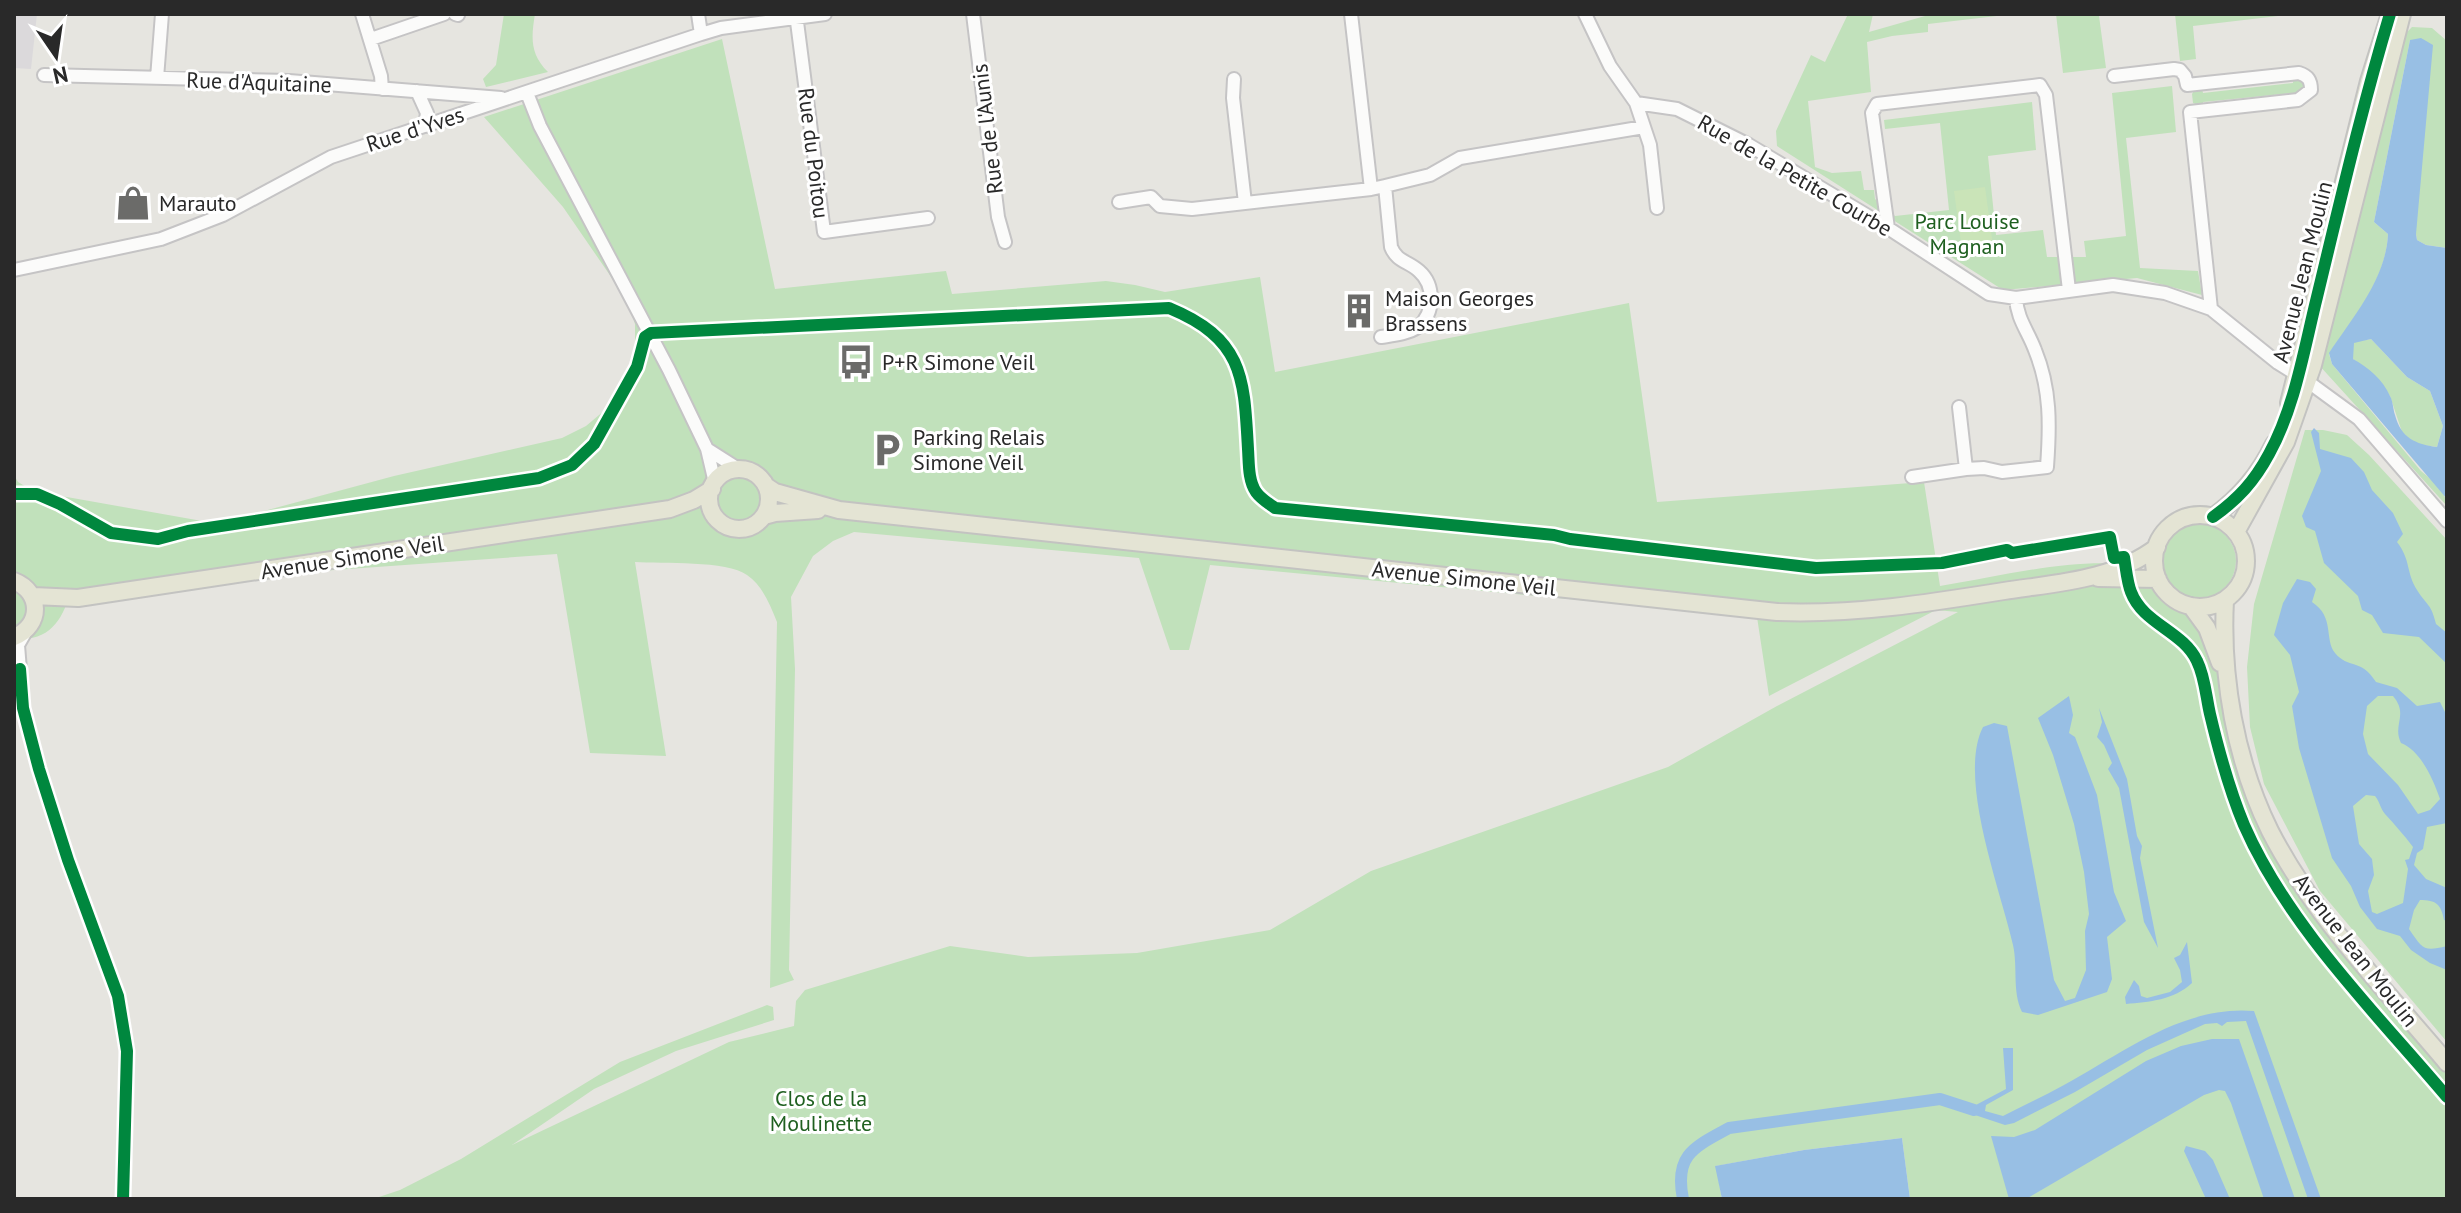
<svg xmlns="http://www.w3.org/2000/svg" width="2461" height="1213" font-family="'PT Sans',sans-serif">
<rect width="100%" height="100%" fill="#e6e5e0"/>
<path fill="#dbd9db" d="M14,14H37L31,69L14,68Z"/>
<path fill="#c1e1bb" d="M504,14H535C531,38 530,54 548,72L486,87L483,79L496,65Z
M1848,14H1873L1869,32L1932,14H2014L1928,24V32L1892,36L1867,42L1871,92L1808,101L1815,167L1832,173L1861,171L1864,190H1874L1875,199L1895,216L1949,210L1940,123L1885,129L1884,120L2032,102L2036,150L1988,156L1996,235L2043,230L2047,257H2086L2084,241L2126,236L2112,93L2172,86L2176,132L2126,138L2140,268L2198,271L2202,295L2137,278L2003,290L1777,146L1776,131L1811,55L1825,62Z
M2056,14H2110L2099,16L2106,68L2063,73Z
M2175,14H2268L2278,16L2193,26L2196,59L2180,61Z
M2412,27L2432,28L2447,41L2445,151L2447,152V248L2426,245L2417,240L2416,234L2410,40L2374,222L2388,234C2386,280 2354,317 2329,354L2332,364L2421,471C2432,480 2447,492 2447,506L2318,364L2402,37Z
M722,39L775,289L946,271L952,294L1106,281L1135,285L1165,292L1260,277L1275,372L1629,303L1657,502L1924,482L1940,586C2002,576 2077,556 2139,566C2154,590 2173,604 2202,604L2210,619L2241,780L2265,839L2300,897L2447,1074V1199H1910L1902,1138L1804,1150L1716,1166L1722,1199H373L400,1190L461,1159L620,1062L767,1005L773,1007L774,1020L676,1051L594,1089L512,1145L729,1042L794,1026L796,1001L805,990L950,946L1028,957L1137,953L1270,930L1371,871L1668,767L1777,706L1958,612L1936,610L1769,696L1757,617L1210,565L1189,650H1170L1139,558L854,532L833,541L813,556L791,597L795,669L789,970L794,980L770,988L777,622C770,605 763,586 747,575C727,560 662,564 635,562L666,756L590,753L557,554L71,589C64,619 49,643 14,638V475L18,482L33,491L202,521L238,518L394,476L562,438L586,426L605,410L622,385L635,350V324L627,300L563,207L484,117Z
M2298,77L2303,81L2304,90L2294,96L2293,93L2203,102V107L2193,103L2192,94L2195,89H2202L2203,93L2293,83V78Z
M2371,339L2407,377L2430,391L2443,426L2437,447L2415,444L2402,432L2390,396L2378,379L2353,359V342Z
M2305,430H2323L2347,435L2369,455L2447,540V1042L2320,891L2264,784L2250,727L2247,667L2254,604Z
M2162 561a37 37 0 1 1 74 0a37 37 0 1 1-74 0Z"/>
<path fill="#cae4b8" d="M1985,187L1993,246L1962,250L1954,191Z"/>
<path fill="#98bfe4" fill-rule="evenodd" d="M2421,38L2433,45L2416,234L2417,240L2426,245L2447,248V499L2332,364L2329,353C2353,317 2386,279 2388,234L2374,222L2410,40ZM2371,339L2407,377L2430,391L2443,426L2437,447C2415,444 2401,438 2395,415C2393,409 2393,401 2390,396C2383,380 2368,367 2353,359L2354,343Z
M2314,428L2319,433L2320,449L2351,458L2364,472L2372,490L2393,513L2403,534L2397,542C2411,560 2406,573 2417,590C2427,606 2431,603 2436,624L2447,633V664L2419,637L2383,633L2372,615L2362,610L2358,596L2324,563L2315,531L2306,527L2302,516L2321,471L2311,432Z
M2297,579L2310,582L2316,589L2312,602C2335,617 2324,639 2335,653C2348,669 2361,658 2376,682L2397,688L2417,706L2440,702L2447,716V823L2427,827L2423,849L2417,853L2414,865L2426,879L2447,888V921L2444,920C2441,904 2436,900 2420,900L2414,910L2409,929C2423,949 2423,952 2447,946V970L2430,963L2411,950L2400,936L2377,929L2360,907L2351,886L2332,858L2299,748L2292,706L2299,692L2290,655L2274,635L2283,603ZM2378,696H2393C2409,715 2392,725 2401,743C2421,751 2433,779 2440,799L2430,810L2418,814L2398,785L2368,754L2363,734L2367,706ZM2366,795L2375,796C2380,802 2380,808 2385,814C2395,825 2404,835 2413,847L2409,859L2405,860L2408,869L2403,903L2377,914L2372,912L2368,891L2374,875L2372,859L2359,844L2353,806Z
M2069,696L2073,715L2069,733L2075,737L2097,795L2114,892L2126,921L2107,937L2112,979L2107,992L2038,1015L2022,1012C2012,991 2018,968 2013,945C2001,891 1957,778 1983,727L1994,723L2007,726L2054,980L2065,1001L2075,998L2086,970L2085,931L2089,914L2084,872L2074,824L2053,755L2038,718Z
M2099,708L2127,779L2137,836L2142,846L2140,858L2158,948L2144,922L2119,788L2108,769L2112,763L2104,745L2097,737L2102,722Z
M2187,942L2192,983C2174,1000 2149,1002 2126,1004L2125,997L2134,980L2139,986L2141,996L2147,998L2170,992L2182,982L2180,970L2174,958L2180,955Z
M2254,1011L2321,1199H2308L2246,1021L2227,1022L2222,1026L2217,1023L2205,1024L2147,1050L2075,1092L2014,1123L2005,1125L1945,1105L1974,1106L2006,1089L2003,1048H2013V1090L1986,1105L1985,1111L2003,1116C2023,1106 2044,1096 2064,1085C2123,1053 2183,1005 2254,1011Z
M2212,1039H2239L2295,1199H2264L2231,1103L2225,1091L2219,1090L2204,1095L2026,1199H2009L1991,1136L2014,1137L2035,1130L2146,1061L2181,1046Z
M1902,1138L1910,1199H1722L1715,1166L1804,1150Z
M2186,1146L2205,1151L2213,1160L2230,1199H2206L2184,1151Z"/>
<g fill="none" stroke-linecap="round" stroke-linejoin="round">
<path stroke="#98bfe4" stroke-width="12" d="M1683,1199C1674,1155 1694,1147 1729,1128L1940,1099L1974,1110"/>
<g stroke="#c5c4c5" stroke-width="16">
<path id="minor" d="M362,14L381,76L382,89
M455,14L458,15
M698,14L701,34
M796,14L824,232L928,218
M973,14L998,217L1005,242
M1351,14L1371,189L1385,186L1391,247C1397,262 1408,261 1419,271C1435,285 1435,313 1418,327C1407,334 1394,335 1381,337
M1585,14L1610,66L1636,103L1677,109L1749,145L1888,228L1989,294L2016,298L2113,285L2165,293L2211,309L2278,363L2307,381L2359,419L2447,521
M371,39L444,14
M44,75L289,81L501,98
M2114,76L2174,69L2180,70L2185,76L2187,85L2299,73C2308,76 2311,80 2311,90L2298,100L2190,112L2211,309
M157,78L162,14
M1234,79L1233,98L1245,203
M417,91L427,113L425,126
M527,93L540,126L669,370L707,449L715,483
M1636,103L1650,145L1657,208
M1385,186L1430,175L1460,158L1644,127
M1119,202L1151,197L1160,206L1192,209L1371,189
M1888,228L1872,113L1877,104L2040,85L2046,95L2069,290
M14,270L161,239L223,215L331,157L701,34L721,28L825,14
M1959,407L1966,469
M707,449L740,470
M1912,477L1966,469L1984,468L2002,472L2047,467C2050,426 2051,389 2035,350C2028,331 2017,319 2016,298
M26,631L18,645L23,708L39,769L68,860L118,996L127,1051L123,1199"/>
</g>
<g stroke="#c3c3c1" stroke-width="20">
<path id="major" d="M2289,403L2369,81L2390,14
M709 499a30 30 0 1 1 60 0a30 30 0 1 1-60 0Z
M766,486L775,492L839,510L1777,612C1854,615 1929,603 2004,591C2056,583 2114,580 2157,547
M2154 561a46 46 0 1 1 92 0a46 46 0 1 1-92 0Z
M764,516L775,513L818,510
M2213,517C2240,497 2259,475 2274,444
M2236,532L2286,442L2313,365L2402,14
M2098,578L2158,579
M14,581C42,592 42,626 14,637
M33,596L78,598L670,509L694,500L712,489
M2225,600C2221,677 2235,760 2270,831C2314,917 2385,989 2447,1063
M2191,606L2207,628L2220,663"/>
</g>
<use href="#minor" stroke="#fbfbfa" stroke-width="12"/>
<use href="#major" stroke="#e4e4d4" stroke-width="16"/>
<g stroke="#fff" stroke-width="17">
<path id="cycleway" d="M14,494H37L60,504L111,533L158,539L188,531L539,478L572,465L594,444L637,367L645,337L651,333L1169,308C1244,339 1244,378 1248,449C1249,463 1248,480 1256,492C1261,499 1268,503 1275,508L1554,535L1570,539L1816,568L1942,563L2007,550L2012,553L2110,537L2114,558L2124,557C2126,568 2127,582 2131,592C2143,624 2183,631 2197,661C2205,677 2206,697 2210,714C2219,752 2229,789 2244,825C2288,926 2376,1013 2447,1097
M2213,517C2238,499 2254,482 2269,454C2295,407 2304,349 2317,297C2340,202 2362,107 2390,14
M20,669L23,708L39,769L68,860L118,996L127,1051L123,1199"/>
</g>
<use href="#cycleway" stroke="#00873e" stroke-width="12"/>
</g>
<defs>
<g id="shop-bare" transform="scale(2.76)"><path d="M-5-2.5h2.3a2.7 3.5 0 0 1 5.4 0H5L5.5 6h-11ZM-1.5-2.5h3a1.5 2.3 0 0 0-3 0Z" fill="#6b6b69" stroke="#fff" stroke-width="2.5" paint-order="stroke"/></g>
<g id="building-bare" transform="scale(2.76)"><path d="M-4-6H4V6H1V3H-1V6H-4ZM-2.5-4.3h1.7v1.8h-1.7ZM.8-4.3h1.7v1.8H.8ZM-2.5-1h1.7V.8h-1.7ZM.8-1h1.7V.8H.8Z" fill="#6b6b69" stroke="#fff" stroke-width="2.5" paint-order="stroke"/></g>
<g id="bus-bare" transform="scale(2.76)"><path d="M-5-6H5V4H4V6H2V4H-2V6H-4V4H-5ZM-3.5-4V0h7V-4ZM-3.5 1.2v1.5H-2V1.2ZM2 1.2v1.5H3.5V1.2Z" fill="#6b6b69" stroke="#fff" stroke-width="2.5" paint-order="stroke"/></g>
<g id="parking-bare" transform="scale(2.76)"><path d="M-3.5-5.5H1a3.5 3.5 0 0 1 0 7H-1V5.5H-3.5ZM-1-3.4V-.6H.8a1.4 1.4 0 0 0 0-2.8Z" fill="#6b6b69" stroke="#fff" stroke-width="2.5" paint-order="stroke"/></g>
</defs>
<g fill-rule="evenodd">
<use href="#shop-bare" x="133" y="203"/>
<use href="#building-bare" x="1359" y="311"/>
<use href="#bus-bare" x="856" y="362"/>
<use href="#parking-bare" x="887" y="450"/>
</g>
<g text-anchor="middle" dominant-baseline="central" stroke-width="6" stroke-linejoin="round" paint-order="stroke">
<g font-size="22" fill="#292929" stroke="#fff">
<text transform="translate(259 82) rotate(2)">Rue d'Aquitaine</text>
<text transform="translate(415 129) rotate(-18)">Rue d'Yves</text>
<text transform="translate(987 129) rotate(-97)">Rue de l'Aunis</text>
<text transform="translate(814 153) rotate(83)">Rue du Poitou</text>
<text transform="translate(1795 175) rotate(30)">Rue de la Petite Courbe</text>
<text transform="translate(2302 272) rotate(-76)">Avenue Jean Moulin</text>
<text transform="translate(352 557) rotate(-9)">Avenue Simone Veil</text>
<text transform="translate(1464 578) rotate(6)">Avenue Simone Veil</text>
<text transform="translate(2356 950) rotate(52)">Avenue Jean Moulin</text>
</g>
<g font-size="22" fill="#292929" stroke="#fff" text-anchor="start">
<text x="159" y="203">Marauto</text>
<text x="1385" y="298">Maison Georges<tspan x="1385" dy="25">Brassens</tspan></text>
<text x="882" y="362">P+R Simone Veil</text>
<text x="913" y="437">Parking Relais<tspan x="913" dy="25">Simone Veil</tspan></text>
</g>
<g font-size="22" fill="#1f6020" stroke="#fff">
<text x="1967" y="221">Parc Louise<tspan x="1967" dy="25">Magnan</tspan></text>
<text x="821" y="1098">Clos de la<tspan x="821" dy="25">Moulinette</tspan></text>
</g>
</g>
<rect width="2461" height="1213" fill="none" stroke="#292929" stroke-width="32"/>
<g transform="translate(56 56) rotate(167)" stroke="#ffffff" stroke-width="6" paint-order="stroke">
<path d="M0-6L14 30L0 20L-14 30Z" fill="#292929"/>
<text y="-12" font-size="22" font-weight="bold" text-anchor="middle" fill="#292929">N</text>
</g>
</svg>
